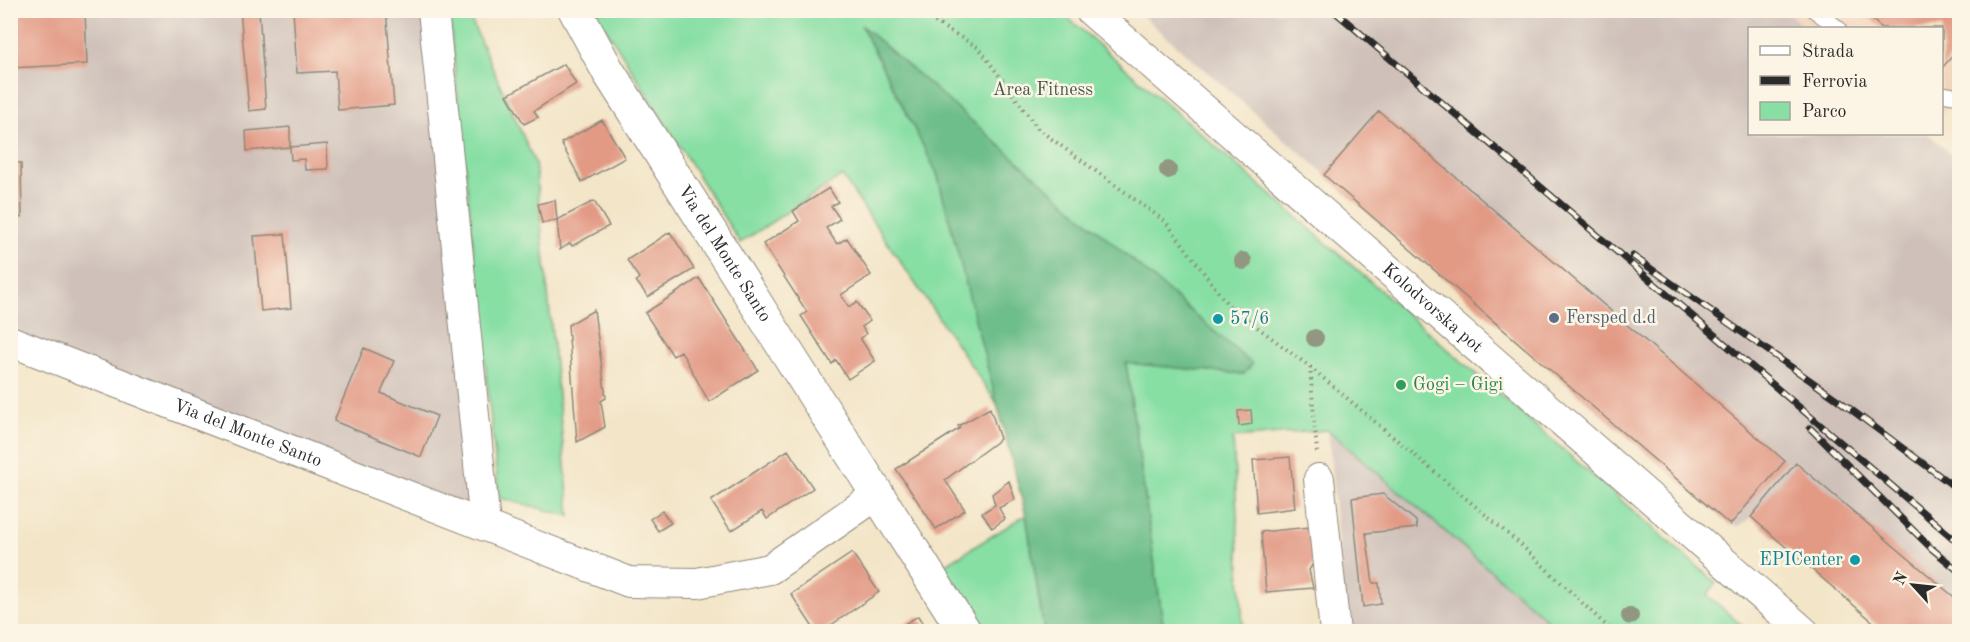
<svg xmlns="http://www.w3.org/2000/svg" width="1970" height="642" font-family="'Old Standard TT',serif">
<rect width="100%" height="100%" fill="#fcf5e5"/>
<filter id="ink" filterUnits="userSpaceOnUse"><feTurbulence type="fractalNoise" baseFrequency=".0167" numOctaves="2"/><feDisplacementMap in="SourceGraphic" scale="12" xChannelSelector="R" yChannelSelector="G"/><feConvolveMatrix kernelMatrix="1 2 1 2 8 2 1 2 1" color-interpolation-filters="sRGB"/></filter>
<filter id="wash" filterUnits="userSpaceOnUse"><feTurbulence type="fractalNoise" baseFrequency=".008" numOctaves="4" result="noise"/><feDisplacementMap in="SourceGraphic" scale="24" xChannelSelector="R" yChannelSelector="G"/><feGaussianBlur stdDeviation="1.35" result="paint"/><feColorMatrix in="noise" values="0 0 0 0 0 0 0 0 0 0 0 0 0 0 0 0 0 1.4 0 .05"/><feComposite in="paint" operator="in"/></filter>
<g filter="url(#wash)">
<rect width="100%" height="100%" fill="#f3e5c8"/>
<path fill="#f2d5bd" d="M1785,11H1959V91L1942,114V28H1806Z"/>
<path fill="#cfc1ba" d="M10,11H433L485,524L11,341Z
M1137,11H1785L1806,28H1750V134H1928L1959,161V603L1797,463L1751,517L1740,526L1730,525Z
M1328,430L1560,631H1346Z"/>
<path fill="#87dfa4" stroke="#598568" stroke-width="1.5" d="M449,11H467L535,163L570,516L499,498Z
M595,11H1060L1716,583L1707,595L1748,631H1560L1328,430L1233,438L1243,631H1164L1126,363L1244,374L862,27L937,173L1000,408L842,176L740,243Z
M1026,515L1044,631H980L943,566Z"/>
<path fill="#6dbe8a" stroke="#4c745a" stroke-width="1.5" d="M861,25L1252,364L1244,374L1126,363L1164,631H1044L1026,515L937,173Z"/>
<g id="blocks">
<path fill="#e29a85" d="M10,10H85L87,64L10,68Z
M240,10H259L266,109L249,111Z
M293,10H386L394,105L338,110L335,71L297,73Z
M1861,10H1960V47L1942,68V28H1882Z
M564,64L576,84L534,111L538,117L524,124L507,95Z
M1379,111L1785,461L1730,525L1324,175Z
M602,120L625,158L582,182L561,143Z
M290,127V147L327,144L328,169L305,170L304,159L291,160L290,147L247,151L246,131Z
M10,163H21L22,217L10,218Z
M829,188L838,202L831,206L840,219L826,228L837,244L847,238L871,275L841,295L849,307L857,302L870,321L862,327L866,334L860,338L875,361L848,379L836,360L832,364L801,316L807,312L763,244L799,221L793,211Z
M555,200L557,220L542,223L538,204Z
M594,201L609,226L572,246L570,243L560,250L557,220Z
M670,232L694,269L648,297L636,281L639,278L627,260Z
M285,234L291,308L261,311L254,236Z
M699,278L758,370L709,402L681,351L673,356L645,313Z
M594,310L606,398L601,401L605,427L577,442L568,325Z
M364,348L394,361L381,393L437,416L421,457L334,421Z
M990,408L1000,439L945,480L965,510L936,529L896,469L960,428L958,426Z
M1251,410L1252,424L1239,426L1238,411Z
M788,450L813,488L767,519L762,511L731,531L711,501Z
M1290,457L1295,508L1257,513L1253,460Z
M1796,463L1960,602V632H1885L1751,517Z
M1009,481L1015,499L999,508L1005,519L992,528L982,513L995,505L992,494Z
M1383,494L1416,521L1417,528L1366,533L1373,583H1379L1381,604L1363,607L1352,498Z
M662,511L671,523L658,531L650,519Z
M1310,527L1313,564L1309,570L1313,588L1266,592L1261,532Z
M852,553L879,592L821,632H816L791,594Z
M918,616L928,632H891Z"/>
</g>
</g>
<g filter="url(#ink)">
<use href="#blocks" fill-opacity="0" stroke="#8f887a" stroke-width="1.5"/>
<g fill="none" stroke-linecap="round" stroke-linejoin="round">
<g stroke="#8f887a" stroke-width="17">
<path id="lane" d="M1814,10L1838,28
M1942,94L1960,97"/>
</g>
<g stroke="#8f887a" stroke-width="32">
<g id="street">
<path d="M433,10L485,524"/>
<path id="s1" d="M1090,10L1804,632"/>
<path id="s2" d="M10,341L629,582L697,583L770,569L878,494"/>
<path d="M1319,479L1335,632"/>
</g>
</g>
<g stroke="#8f887a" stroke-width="35">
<g id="secondary">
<path id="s3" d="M575,10L608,71L965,632"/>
</g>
</g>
<path stroke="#8f887a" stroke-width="4" stroke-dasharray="1.5 4.5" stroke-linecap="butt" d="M914,10L979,48L1038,129L1166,222L1228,305L1310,367L1520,544L1613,632
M1310,367L1317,452"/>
<use href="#lane" stroke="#fff" stroke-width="15"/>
<use href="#street" stroke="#fff" stroke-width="30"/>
<use href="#secondary" stroke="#fff" stroke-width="33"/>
<g stroke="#2b2b2b" stroke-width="7">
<path id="rail" d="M1333,10L1960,544
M1633,256L1841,402L1960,491
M1810,428L1931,548L1960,572"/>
</g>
<use href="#rail" stroke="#fcf5e5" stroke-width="4.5" stroke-dasharray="14" stroke-linecap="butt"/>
</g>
<g fill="#929782">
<circle cx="1168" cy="170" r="9"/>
<circle cx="1243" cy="261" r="9"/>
<circle cx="1315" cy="338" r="9"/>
<circle cx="1630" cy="616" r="9"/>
</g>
</g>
<circle fill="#5c6f8a" stroke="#fcf5e5" stroke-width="2" cx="1554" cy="318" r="6"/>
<g fill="#0f9aa8" stroke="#fcf5e5" stroke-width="2">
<circle cx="1218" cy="319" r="6"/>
<circle cx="1855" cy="560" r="6"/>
</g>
<circle fill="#2e9e5b" stroke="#fcf5e5" stroke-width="2" cx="1401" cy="385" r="6"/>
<g text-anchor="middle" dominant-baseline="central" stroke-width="5" stroke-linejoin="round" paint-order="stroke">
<g font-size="18" fill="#425849" stroke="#fcf5e5">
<text x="1043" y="90">Area Fitness</text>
</g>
<g font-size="18" fill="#2b2b2b" stroke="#fcf5e5">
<text stroke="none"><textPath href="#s3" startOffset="286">Via del Monte Santo</textPath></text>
<text stroke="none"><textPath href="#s1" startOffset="454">Kolodvorska pot</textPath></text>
<text stroke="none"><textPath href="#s2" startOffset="255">Via del Monte Santo</textPath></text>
</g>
<g font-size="18" fill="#4e5e75" stroke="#fcf5e5" text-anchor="start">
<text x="1566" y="318">Fersped d.d</text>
</g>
<g font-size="18" fill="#0d838f" stroke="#fcf5e5" text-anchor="start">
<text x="1230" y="319">57/6</text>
<text x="1843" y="560" text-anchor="end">EPICenter</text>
</g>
<g font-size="18" fill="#27864d" stroke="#fcf5e5" text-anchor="start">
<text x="1413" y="385">Gogi – Gigi</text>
</g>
</g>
<rect width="1970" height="642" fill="none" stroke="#fcf5e5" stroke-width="36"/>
<rect x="1748" y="27" width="195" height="108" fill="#fcf5e5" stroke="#a8a49b" stroke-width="1.5"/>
<rect x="1760" y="46" width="30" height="9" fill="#ffffff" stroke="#a8a49b" stroke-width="1.5"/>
<text x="1802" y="57" font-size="18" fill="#2b2b2b">Strada</text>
<rect x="1760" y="76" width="30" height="9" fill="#2b2b2b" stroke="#a8a49b" stroke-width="1.5"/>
<text x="1802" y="87" font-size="18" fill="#2b2b2b">Ferrovia</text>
<rect x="1760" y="102" width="30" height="18" fill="#87dfa4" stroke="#a8a49b" stroke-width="1.5"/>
<text x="1802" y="117" font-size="18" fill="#2b2b2b">Parco</text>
<g transform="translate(1913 585) rotate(297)" stroke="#fcf5e5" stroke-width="4.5" paint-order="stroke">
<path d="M0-4.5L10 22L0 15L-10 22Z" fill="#2b2b2b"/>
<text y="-9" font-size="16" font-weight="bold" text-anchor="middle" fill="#2b2b2b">N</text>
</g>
</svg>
